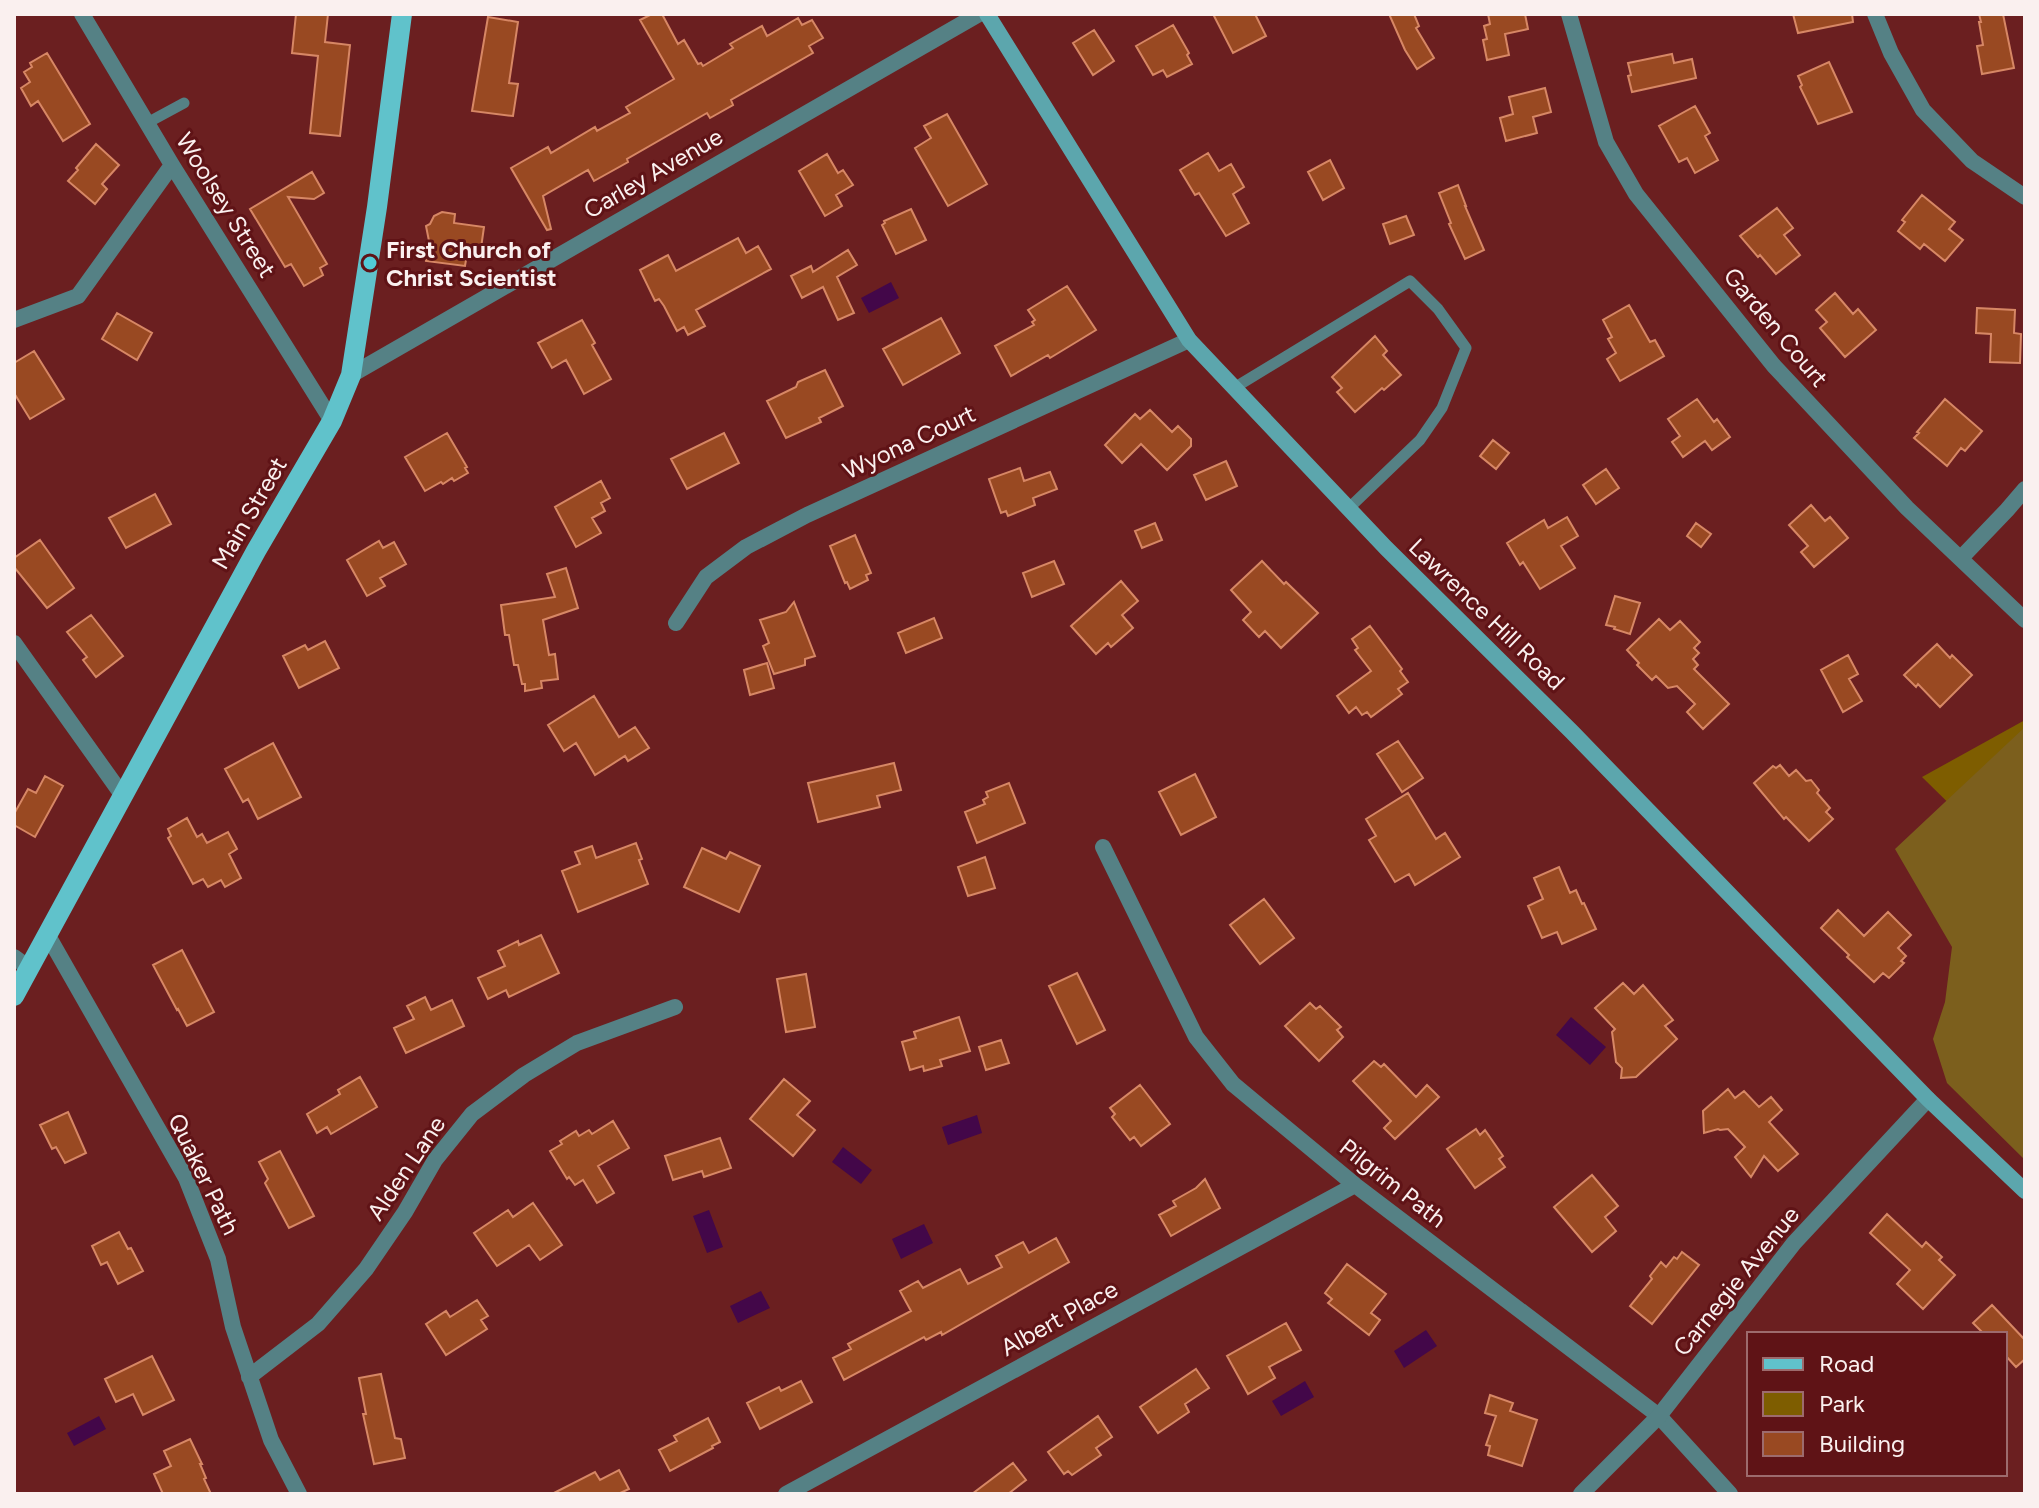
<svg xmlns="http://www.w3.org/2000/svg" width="2039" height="1508" font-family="Figtree,sans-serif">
<rect width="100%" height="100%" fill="#6b1f20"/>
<path fill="#7e5d00" d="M2025,720V878L1922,777Z"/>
<path fill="#7c5f1d" d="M2025,727V1160L1947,1083L1933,1039L1945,1002L1952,947L1895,849Z"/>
<path fill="#430749" d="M891,282L899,298L869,313L861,298Z
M1571,1017L1606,1047L1590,1065L1556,1035Z
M977,1115L982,1133L948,1145L942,1127Z
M843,1147L872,1170L861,1184L832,1162Z
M709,1210L723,1247L707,1253L693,1216Z
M924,1224L933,1243L901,1259L892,1239Z
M761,1291L770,1308L738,1323L730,1306Z
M1426,1330L1437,1346L1404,1368L1394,1351Z
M1305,1381L1314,1397L1281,1416L1272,1401Z
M99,1416L106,1429L74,1446L67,1433Z"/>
<path fill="#994922" stroke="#d78765" stroke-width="2" d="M296,14H328L325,42L350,45L340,136L310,133L318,56L292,53Z
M652,14H662L678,44L684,40L698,64L701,63L703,66L733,48L730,44L762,26L767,36L798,18L802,25L812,20L823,38L809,46L813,53L731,100L733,105L710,118L707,113L627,159L628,162L594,181L588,170L543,196L551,229L547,230L511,168L548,147L551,153L595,127L597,131L630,113L626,107L674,79L640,20Z
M1213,14H1255L1266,36L1233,53Z
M1389,14H1414L1419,26L1416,28L1434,58L1417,69L1405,50Z
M1488,14H1525L1528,29L1505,34L1509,55L1487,60L1483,40L1487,39L1484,26L1490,24Z
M1793,14H1852L1853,22L1798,33Z
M1979,14H2003L2014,68L1982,74L1977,46L1983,45L1979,22H1981Z
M488,17L518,22L509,83L518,84L513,116L472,111Z
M1173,25L1189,53L1187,55L1192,64L1167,77L1163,70L1153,75L1136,46Z
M1094,30L1114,61L1093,75L1073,43Z
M47,53L90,124L63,141L38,101L31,106L21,88L30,82L24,72L32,67L30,63Z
M1672,54L1674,63L1692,59L1696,78L1632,92L1628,76L1631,75L1628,63Z
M1829,62L1852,112L1818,124L1800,87L1802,85L1798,76Z
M1545,88L1551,112L1533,117L1537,133L1506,141L1500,118L1513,114L1509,97Z
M1695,106L1710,133L1705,136L1718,160L1695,173L1687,158L1679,162L1659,126Z
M947,114L987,184L948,206L915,148L931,138L924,126Z
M96,144L119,165L102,184L107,189L95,204L68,181L78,170L76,168Z
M1208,153L1219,171L1231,164L1244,187L1233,194L1249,223L1226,236L1199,193L1195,195L1180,170Z
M827,154L838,173L843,170L853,185L836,195L842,206L825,216L799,171Z
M1330,160L1344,188L1323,200L1308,172Z
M312,172L324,193L314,199L288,197L327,264L320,268L323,275L304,286L291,264L285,267L250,209Z
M1458,185L1466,206H1465L1484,250L1465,259L1449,224L1451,223L1439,193Z
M1922,195L1955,222L1949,229L1963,240L1945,261L1924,244L1920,249L1898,231L1905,222L1902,220Z
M1777,208L1793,228L1784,235L1800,255L1776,274L1760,255L1758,257L1740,236Z
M911,209L926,240L896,254L882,225L885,223L884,221Z
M442,212L455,214L454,223L484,227L480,255L467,254L465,266L426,261L429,241L426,226L430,224L434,216Z
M1406,216L1414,235L1390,244L1383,224Z
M738,238L746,253L758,246L771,269L696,310L705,326L688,335L684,327L677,331L664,306L659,299L655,301L640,270L668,255L676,271Z
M848,250L857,265L837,277L854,313L838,320L823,287L802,298L791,276L811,266L813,272Z
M1067,286L1096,330L1050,358L1048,355L1011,376L995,346L1034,325L1032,322L1035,320L1028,310Z
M1835,293L1853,314L1858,309L1876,330L1845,357L1820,328L1827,322L1816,310Z
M1629,305L1650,342L1655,340L1664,356L1620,381L1607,359L1616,353L1608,339L1612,337L1603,320Z
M1977,308L2015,310L2014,333L2021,334L2020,363L1990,362L1991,334L1976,333Z
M117,313L152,333L137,360L102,339Z
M941,318L960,353L903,385L883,349Z
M582,320L595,343L592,345L611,379L584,394L566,360L552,368L538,343Z
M1375,336L1387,351L1383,355L1401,375L1384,390L1382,388L1355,412L1337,392L1342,388L1332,377Z
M34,351L64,399L30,419L14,393V363Z
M825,370L843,406L819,418L821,422L786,438L767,401L796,387L798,382Z
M1697,399L1714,422L1717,419L1730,437L1712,450L1705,441L1683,457L1672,442L1680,436L1668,419Z
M1945,399L1982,431L1965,451L1961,448L1947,466L1914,438L1919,433L1917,432Z
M1150,410L1172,432L1178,426L1191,439V446L1167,470L1141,444L1122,463L1105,445L1135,414L1140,419Z
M447,433L467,467L465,468L468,473L454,481L452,478L443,484L441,482L425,491L405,457Z
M724,433L739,463L687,489L671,459Z
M1493,440L1509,453L1496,469L1480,456Z
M1226,461L1237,486L1206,500L1194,475Z
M1020,468L1024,481L1050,472L1057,489L1033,498L1035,505L1008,516L1006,511L1001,513L989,479Z
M1606,469L1619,488L1596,504L1583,485Z
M601,481L610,498L601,503L605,511L592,518L601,533L576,547L555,507Z
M155,494L171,524L126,548L109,518Z
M1811,505L1825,521L1830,517L1848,538L1814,567L1801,552L1808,546L1789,525Z
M1567,517L1578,536L1561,546L1575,568L1540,589L1523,562L1520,565L1507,543L1544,520L1548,528Z
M1155,523L1162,540L1142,548L1135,531Z
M1696,523L1711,534L1701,547L1687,536Z
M855,535L871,573L866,575L868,580L850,589L847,582L845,583L830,546Z
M40,540L74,588L47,608L14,567V558Z
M379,541L383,548L394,542L406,564L380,578L385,586L367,596L347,560Z
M1054,561L1064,584L1032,597L1023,573Z
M1262,561L1284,584L1286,582L1318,613L1281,648L1265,631L1259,637L1243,620L1251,612L1231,590Z
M566,568L578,608L543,620L549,655L555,654L558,679L541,681L542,688L525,691V684H522L518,665H514L509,635H505L501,605L555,597L547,574Z
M1121,581L1138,601L1122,615L1133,628L1111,647L1108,643L1096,654L1071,626Z
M1615,596L1640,603L1630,634L1614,629L1615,627L1606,625Z
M794,602L815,656L805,659V665L774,674L763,646L769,643L760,620L786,612Z
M91,615L123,656L96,677L83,660L87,657L67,632Z
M934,618L942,638L906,653L898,633Z
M1659,619L1670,630L1680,621L1700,642L1694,648L1699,653L1693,659L1698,665L1694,669L1729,704L1703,729L1687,712L1695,704L1677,686L1668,688L1656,676L1652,680L1637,665L1639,663L1627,650Z
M1370,626L1402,669L1400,671L1408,682L1398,689L1402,694L1371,717L1367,712L1362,715L1356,707L1349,713L1337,696L1371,671L1355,650L1358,648L1352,639Z
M325,641L339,668L299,688L283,656L305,645L308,650Z
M1937,644L1950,658L1952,655L1972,675L1940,707L1918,684L1916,687L1904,675Z
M1848,655L1858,674L1849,679L1862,701L1843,712L1821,670Z
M767,663L774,688L750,695L744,670Z
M594,696L619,737L635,727L649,748L628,761L625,756L595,775L576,743L564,751L548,725Z
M1398,741L1423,778L1402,792L1377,754Z
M273,743L301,797L258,819L248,799L243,802L225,769Z
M894,763L901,790L877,796L880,807L818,822L808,783Z
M1780,765L1789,776L1796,770L1806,781L1811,780L1819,790L1817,793L1830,808L1826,812L1833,819L1809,841L1786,817L1784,819L1754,783L1773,766L1776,768Z
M1195,774L1216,817L1181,835L1159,792Z
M45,776L63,786L35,837L14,825V814L28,789L36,793Z
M1009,783L1025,823L977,843L965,812L985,804L983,800L988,797L986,792Z
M1408,793L1436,839L1445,833L1460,857L1415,885L1409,874L1395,882L1369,840L1376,836L1366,819Z
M187,818L197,837L202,834L207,843L228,832L237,849L229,854L241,878L225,887L221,880L208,887L203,879L193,884L168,838L171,836L168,829Z
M636,843L642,859L639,860L648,884L578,912L562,871L580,864L575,852L592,846L596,858Z
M702,848L726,859L730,852L760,866L739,912L684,887Z
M985,857L995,888L968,896L958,867Z
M1559,867L1570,893L1576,890L1582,904L1584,903L1596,929L1562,944L1557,932L1542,938L1528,906L1543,899L1534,878Z
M1264,899L1294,938L1260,964L1230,925Z
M1838,910L1864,936L1888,912L1911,935L1898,948L1906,956L1901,961L1904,963L1889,978L1883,973L1874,982L1847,957L1849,955L1821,928Z
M541,935L559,973L509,997L506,990L488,999L478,978L505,966L498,951L518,941L519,945Z
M182,950L214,1012L187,1026L178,1009L177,1010L153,965Z
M1077,973L1105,1030L1077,1044L1049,986Z
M806,974L815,1027L786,1032L777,979Z
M1623,983L1634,994L1643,985L1673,1020L1665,1026L1677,1039L1636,1077L1621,1078L1622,1068L1616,1062L1612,1032L1615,1029L1595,1008Z
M425,997L431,1010L452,1000L464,1026L406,1053L394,1028L414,1019L407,1006Z
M1310,1003L1316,1009L1320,1006L1341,1027L1337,1030L1343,1037L1319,1061L1285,1026Z
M959,1017L970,1051L940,1060L942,1066L924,1071L923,1066L910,1070L902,1042L916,1038L914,1032Z
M1001,1040L1009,1063L986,1070L979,1047Z
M1374,1061L1381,1067L1384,1064L1416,1097L1427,1085L1439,1097L1395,1139L1384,1128L1391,1121L1353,1081Z
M360,1077L377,1107L331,1134L327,1127L317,1133L307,1114L340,1094L338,1090Z
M784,1079L810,1101L797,1115L815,1130L793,1156L750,1119Z
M1140,1085L1170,1124L1141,1146L1134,1137L1130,1140L1112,1117L1115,1114L1110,1108Z
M1728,1089L1735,1098L1744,1091L1759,1107L1771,1097L1782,1110L1769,1122L1798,1154L1778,1171L1764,1156L1751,1177L1735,1157L1745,1147L1728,1129L1720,1130L1718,1129L1704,1133L1703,1111Z
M68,1112L86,1153L65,1163L56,1147L52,1149L40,1125Z
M613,1121L629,1148L598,1166L614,1193L597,1203L583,1180L575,1185L569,1177L567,1179L550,1151L562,1144L560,1141L576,1131L579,1136L589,1130L592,1134Z
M1476,1129L1480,1135L1485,1130L1503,1156L1499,1159L1505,1167L1475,1188L1447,1149Z
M720,1138L731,1168L704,1177L702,1171L673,1180L665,1156Z
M280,1151L314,1216L289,1228L265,1183L268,1179L259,1162Z
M1592,1175L1618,1206L1605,1217L1616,1231L1592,1252L1554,1207Z
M1205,1179L1220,1208L1171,1236L1159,1215L1176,1206L1173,1201L1196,1188Z
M533,1203L562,1245L540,1260L529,1245L497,1266L474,1233L508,1210L513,1217Z
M1887,1214L1922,1247L1926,1242L1942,1257L1939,1260L1955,1275L1923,1309L1897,1284L1910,1270L1870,1233Z
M119,1232L128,1249L131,1248L143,1271L118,1284L107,1262L101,1265L92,1246Z
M1056,1238L1069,1262L942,1335L941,1332L926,1340L924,1337L844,1380L833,1358L851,1349L848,1344L911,1311L900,1291L918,1281L923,1288L960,1269L968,1284L1002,1267L996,1256L1023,1242L1029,1253Z
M1682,1252L1699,1265L1652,1324L1630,1306L1652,1279L1650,1276L1661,1262L1666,1267L1674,1257L1677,1259Z
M1347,1264L1386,1294L1371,1313L1380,1320L1369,1335L1328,1303L1332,1299L1325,1293Z
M477,1300L488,1316L481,1320L487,1329L446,1355L426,1324L446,1311L450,1317Z
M1992,1305L2025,1340V1359L2016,1367L2005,1355V1334H1984L1973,1323Z
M1286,1323L1301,1350L1269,1367L1275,1378L1248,1394L1227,1356Z
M152,1356L174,1400L143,1415L133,1394L116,1402L105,1379Z
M1196,1369L1209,1388L1185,1404L1189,1412L1158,1433L1140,1407Z
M381,1374L395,1438L401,1439L405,1458L374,1464L363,1414H366L359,1378Z
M801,1381L812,1402L760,1429L747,1403L779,1387L781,1391Z
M1490,1395L1513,1403L1510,1411L1537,1420L1522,1466L1488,1455L1490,1446L1486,1445L1496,1416L1485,1413Z
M1098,1416L1112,1437L1096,1448L1101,1455L1072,1475L1068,1471L1064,1474L1048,1452Z
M708,1418L720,1442L712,1446L713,1448L670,1471L659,1450L677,1441L674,1436Z
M190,1439L202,1464H200L206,1478L204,1479L211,1494H163L154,1474L171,1466L164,1451Z
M1013,1463L1026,1480L1008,1494H972Z
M619,1470L629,1489L618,1494H552L595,1472L600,1480Z"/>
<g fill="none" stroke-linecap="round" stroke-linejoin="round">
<path stroke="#558185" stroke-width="11" d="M147,123L184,103
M1234,388L1410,281L1438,309L1466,348L1442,408L1420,440L1348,509"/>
<path stroke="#558185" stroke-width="16" d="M82,14L172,165L332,421
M1569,14L1606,142L1636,194L1774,366L1907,508L2025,620
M1875,14L1891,53L1923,110L1972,161L2025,197
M14,320L78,296L172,165
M351,375L979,14
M1961,558L2007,510L2025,489
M676,623L706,577L746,547L807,515L1189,340
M14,643L123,796
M1103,847L1196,1037L1233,1084L1355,1185L1659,1416L1730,1494
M47,934L186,1178L218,1259L233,1327L271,1440L299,1494
M14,957L29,968
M249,1377L318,1324L366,1269L405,1212L435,1160L472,1114L524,1075L577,1043L675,1007
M786,1494L1355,1185"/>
<path stroke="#558185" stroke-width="16" d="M1581,1494L1659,1416L1794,1243L1928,1099"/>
<path stroke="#5ca6ad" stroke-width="16" d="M987,14L1189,340L1386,548L1572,732L1928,1099L2025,1191"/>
<path stroke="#60c2cb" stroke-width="20" d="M14,996L256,551L332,421L351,375L377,207L402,14"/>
</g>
<circle fill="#52cbd7" stroke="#5f1316" stroke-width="3" cx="370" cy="263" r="8"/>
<g text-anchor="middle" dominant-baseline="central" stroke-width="6" stroke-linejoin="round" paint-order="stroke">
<g font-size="24" fill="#faf0ef" stroke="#5f1316">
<text transform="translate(653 173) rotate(-30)">Carley Avenue</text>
<text transform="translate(226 205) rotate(58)">Woolsey Street</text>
<text transform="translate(1776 327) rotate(50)">Garden Court</text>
<text transform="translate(909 442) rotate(-25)">Wyona Court</text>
<text transform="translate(249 513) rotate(-60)">Main Street</text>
<text transform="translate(1487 614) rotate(44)">Lawrence Hill Road</text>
<text transform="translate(406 1168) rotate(-56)">Alden Lane</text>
<text transform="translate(204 1174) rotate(64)">Quaker Path</text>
<text transform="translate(1393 1183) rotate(38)">Pilgrim Path</text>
<text transform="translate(1736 1281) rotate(-51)">Carnegie Avenue</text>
<text transform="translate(1059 1318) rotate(-29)">Albert Place</text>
</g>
<g font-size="24" font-weight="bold" fill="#faf0ef" stroke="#5f1316" text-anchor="start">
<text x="386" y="249">First Church of<tspan x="386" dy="28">Christ Scientist</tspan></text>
</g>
</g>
<rect width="2039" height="1508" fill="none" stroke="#faf0ef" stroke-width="32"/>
<rect x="1747" y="1332" width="260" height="144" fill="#5f1316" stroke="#9d6b6d" stroke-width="2"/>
<rect x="1763" y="1358" width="40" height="12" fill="#60c2cb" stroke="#9d6b6d" stroke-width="2"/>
<text x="1819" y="1372" font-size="24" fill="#faf0ef">Road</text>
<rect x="1763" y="1392" width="40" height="24" fill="#7e5d00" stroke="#9d6b6d" stroke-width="2"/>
<text x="1819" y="1412" font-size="24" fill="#faf0ef">Park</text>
<rect x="1763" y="1432" width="40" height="24" fill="#994922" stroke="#9d6b6d" stroke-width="2"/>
<text x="1819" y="1452" font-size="24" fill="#faf0ef">Building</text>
</svg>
